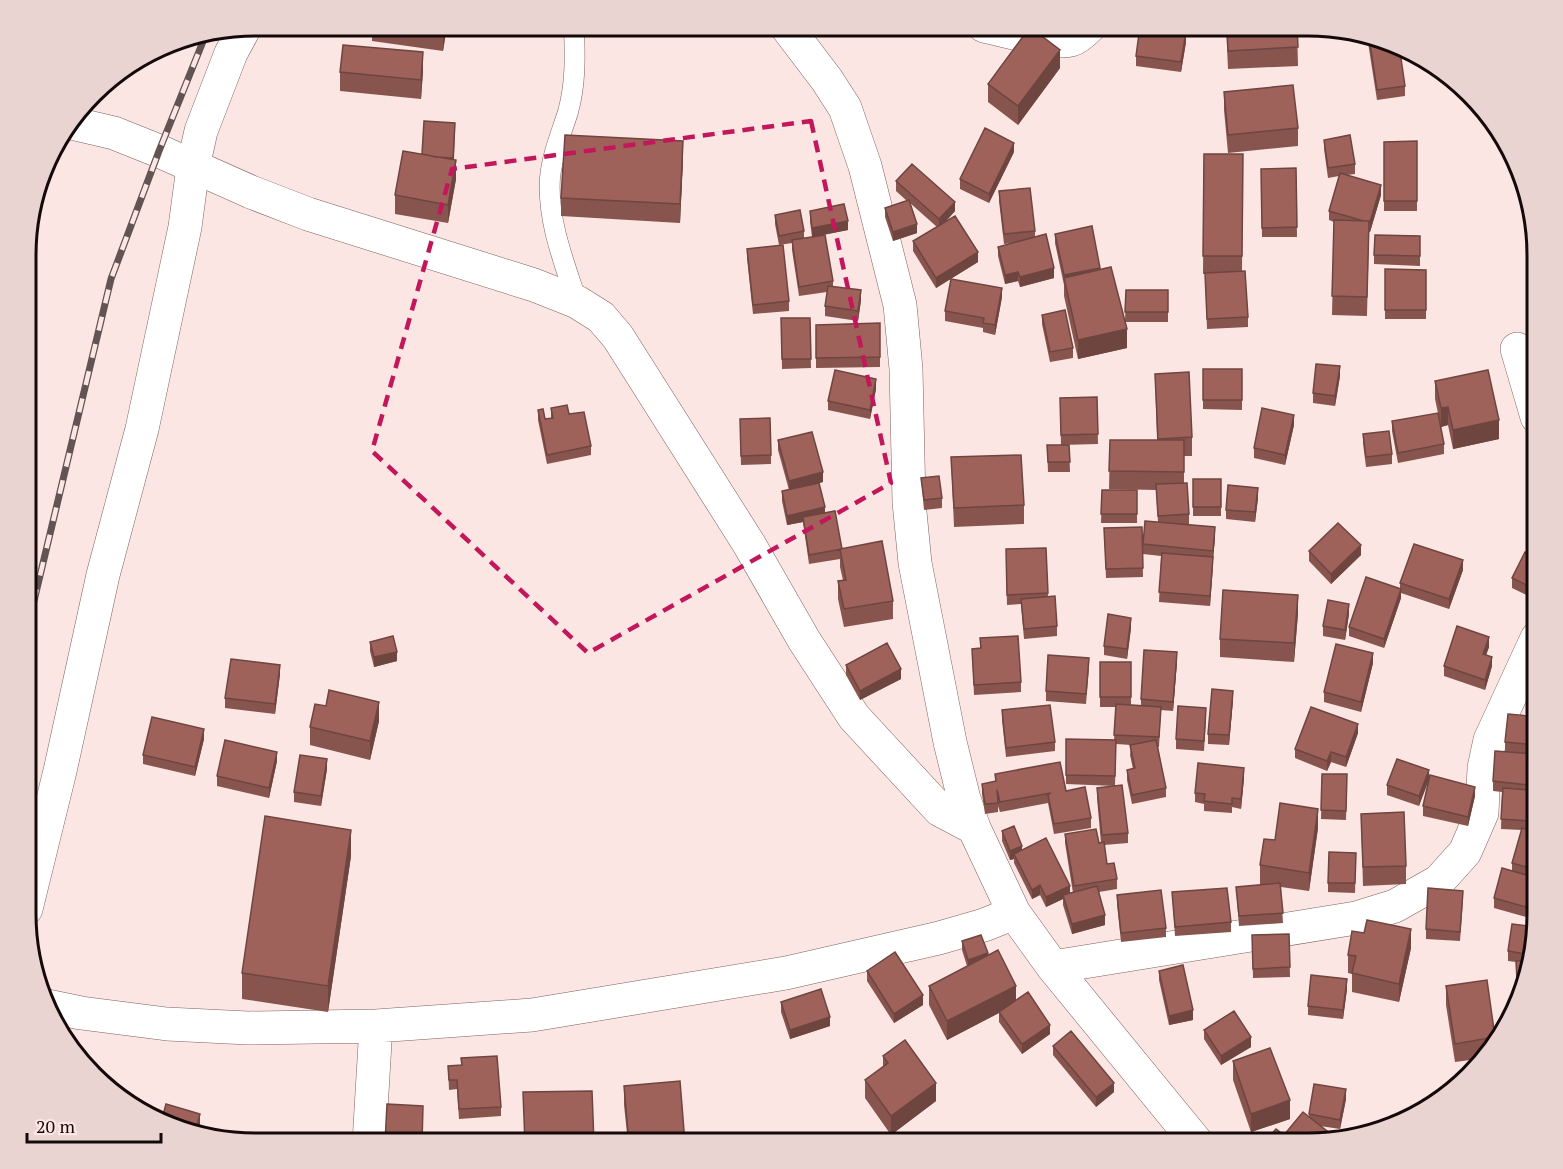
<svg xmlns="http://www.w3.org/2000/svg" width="1563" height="1169" font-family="'PT Serif',serif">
<rect width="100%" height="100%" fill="#fbe6e3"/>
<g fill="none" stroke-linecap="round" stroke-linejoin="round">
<g stroke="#7f615e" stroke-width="21">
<path id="lane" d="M574,26C575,55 576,83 568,112C561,134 552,155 550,178C547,220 564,262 577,302"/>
</g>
<g stroke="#7f615e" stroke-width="34">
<path id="street" d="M786,26L827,80L845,108L865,166L900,305L906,369L909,502L915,563L950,742L964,799L974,828L1014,913L1053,967L1197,1143
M984,26C1003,30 1054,45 1071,40C1078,38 1085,31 1090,26
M71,123L114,133L159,151L251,192L308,214L534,285L577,302L601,317L618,337L749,544L804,640L854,717L940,810L974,828
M1517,349L1537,417
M26,909L60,771L103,575L142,429L185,227L193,167L201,131L231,53L245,27
M1053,967L1356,918L1395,906L1439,881L1465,852L1482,813L1484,768L1490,740L1537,638
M47,1006L81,1013L167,1024L248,1028L376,1026L532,1015L786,973L939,938L984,925L1014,913
M369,1143L376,1026"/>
</g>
<use href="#lane" stroke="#fff" stroke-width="20"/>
<use href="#street" stroke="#fff" stroke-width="33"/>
<g stroke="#625452" stroke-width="7">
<path id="rail" d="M27,630L111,279L159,151L206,34"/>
</g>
<use href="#rail" stroke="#fbe6e3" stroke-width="4.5" stroke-dasharray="14" stroke-linecap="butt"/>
</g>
<path fill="#88544e" d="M372,26H447L443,51L372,41Z
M1226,26H1297L1298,66L1228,69Z
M1367,36L1395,43L1405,86V96L1377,100Z
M1186,42L1181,72L1136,66V56Z
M1060,68L1018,125L988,102V84Z
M423,71L421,99L340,91V72Z
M1224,92L1298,128V146L1228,153L1224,110Z
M455,132L454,160L456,179L448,223L395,214V195L422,154Z
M1324,140L1355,164V174L1347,175L1381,195L1370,232H1369L1367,316L1332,315L1334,222L1329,220V211L1339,176L1328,178L1324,149Z
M56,141L59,150L47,188L41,186Z
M1417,141V211H1384V142Z
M1014,152L989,203L960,189V179Z
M1204,154H1243L1242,271L1248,317V327L1207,329L1205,274H1203Z
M683,160L680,223L561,216V198Z
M1296,168L1297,237H1262L1261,169Z
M896,181L955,211L946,221L978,262L936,288L913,251V241L937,227L910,203L917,233L893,241L885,217V208L907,201L896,191Z
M999,191L1035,231V237L1054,278L1020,287L1018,281L1005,284L998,256V247L1014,243L1004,244L999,201Z
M810,211L848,230L818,236L833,281V286L861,300L858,321L825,316V306L827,292L799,296L792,250V243L779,245L775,224V215L804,231V238L812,237L810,221Z
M1055,234L1100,269L1127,348L1078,359L1064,296V285L1055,243Z
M1420,236V266L1374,264V255Z
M747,249L789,301V311L753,314L747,258Z
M1385,269L1426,270V319H1385Z
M1126,290H1168V322H1125Z
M1002,297L995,335L983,332V328L945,321V311Z
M1042,315L1073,348V358L1050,362L1042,324Z
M781,318H810L811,368L782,369Z
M880,323V367L816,368V325Z
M1203,369H1242V410L1203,409Z
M1155,374L1192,437V456H1184V483L1189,514V524H1179L1215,537L1213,560L1210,606L1159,602L1161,556L1143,554V544L1158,522L1156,490L1109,489L1110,440H1157Z
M1340,376L1335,406L1313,403V393Z
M1435,381L1499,439L1453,449L1448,425L1441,427L1435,399Z
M876,389L870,419L828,410V401Z
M1097,397L1098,444L1061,445L1060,398Z
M551,408L569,414L591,446V455L547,464L538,420V410L545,419L551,418Z
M1392,421L1444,444V454L1398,463L1392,431Z
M1294,425L1285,465L1254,458V448Z
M740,428L771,455V464L741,465Z
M1363,434L1392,454V464L1366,467L1363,443Z
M778,440L823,482L819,483L825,513L842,549L893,601V619L844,627L838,599V581L843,580L840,567V559L809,564L803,522L787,525L782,501V491L789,490L778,450Z
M1047,445H1069L1070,472H1048Z
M951,457L1024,505V524L954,527Z
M921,478L942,498V508L924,510Z
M1193,479H1221V516H1193Z
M1102,490H1137V523H1101Z
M1258,498L1255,522L1226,519V510Z
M1142,527L1143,577L1106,578L1104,528Z
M1046,548L1048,597L1057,626V636L1024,639L1021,604L1007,605L1006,559Z
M1309,551L1361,555L1331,584L1309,561Z
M1537,559V600L1512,588V578Z
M1463,570L1449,609L1401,593V598L1384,648L1349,636V627L1400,588V583Z
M1298,613L1294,662L1220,657V639Z
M1349,614L1345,640L1323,636V626Z
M1131,628L1127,659L1104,655V646Z
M980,638L1021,682V692L974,695L972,649L980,648Z
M370,642L397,661L374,667L370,651Z
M1489,647L1486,655L1492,666L1485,690L1444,676V666Z
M1100,662H1131V705L1141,706V699L1177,662L1173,711L1161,710L1159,747H1158L1166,788V797L1132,804L1127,780V770L1133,769L1130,755L1131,745L1116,744L1115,786L1066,784V739L1114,740L1116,707H1100Z
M1373,663L1361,712L1324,702V692Z
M846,665L901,679L860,700L846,675Z
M1089,668L1086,704L1046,701V691Z
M280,674L275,714L225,708V698Z
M1233,700L1229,745L1208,744V734Z
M1002,710L1055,742V751L1006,757L1002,720Z
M1537,717V795L1529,794L1528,830L1537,833V920L1494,908V898L1512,871V863L1522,830L1501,829L1502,792L1493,791V781L1505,752V742Z
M1206,718L1204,751L1176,749V739Z
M379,721L370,760L310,745V727Z
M1358,733L1346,767L1331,762L1327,771L1295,758V749Z
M204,739L195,776L143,764V755Z
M277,761L269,798L217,786V776Z
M327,769L321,806L294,802V792Z
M1429,770L1419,806L1387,795V785Z
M995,774L1066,791L1091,818V828L1054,834L1048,803L1000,812L998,806V812L985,814L982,794V784L995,782Z
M1322,774H1347L1346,820L1321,819Z
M1244,778L1241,809L1232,807V813L1204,811V804L1195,802V793Z
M1097,788L1128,833V843L1104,845L1107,864L1117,879V889L1099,892L1105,925L1072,934L1063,905V899L1046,907L1040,895L1032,899L1014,863V859L1010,860L1002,841V831L1070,893H1073L1065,843V834L1099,843H1101L1097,798Z
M1475,796L1468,826L1423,816V806Z
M1361,814L1406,866V884L1363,886Z
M1318,828L1309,891L1281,887L1283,923L1239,926L1236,887L1264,885L1260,884V865L1275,840Z
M1356,853L1355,893L1328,892V883Z
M351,856L328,1012L242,999V973Z
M1172,892L1231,922V932L1175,936Z
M1117,895L1166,928V937L1121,942L1117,904Z
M1463,900L1460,941L1426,939V929Z
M1537,929L1523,991H1517L1516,962L1508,961V951Z
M1289,934L1290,977L1253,978L1252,935Z
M962,941L988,956L1016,1001L1050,1034L1022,1054L999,1022V1013L947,1040L929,1005V986L967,966L962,950Z
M1411,948L1399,1002L1352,992V974L1348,973V955Z
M867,971L923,1005L894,1023L867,981Z
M1159,971L1193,1020L1169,1025L1159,980Z
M1446,986L1495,1037V1041L1485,1058L1455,1062L1446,1005Z
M1347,989L1343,1019L1308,1015V1006Z
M781,1002L830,1026L790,1039L781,1012Z
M1204,1030L1251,1047L1221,1065L1204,1039Z
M1053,1046L1114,1092L1096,1107L1053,1055Z
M883,1056L936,1101L891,1135L865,1098V1080L883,1067Z
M461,1058L501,1107V1116L459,1119L457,1089L449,1090L448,1066L461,1065Z
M1233,1061L1290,1119L1251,1132L1233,1080Z
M624,1086L685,1143H628L624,1105Z
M1346,1099L1340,1129L1320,1126L1332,1138L1284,1135L1309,1117V1114Z"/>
<path fill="#6f4540" d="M444,26H447L443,51V32Z
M1186,32V42L1181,72V62Z
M1060,50V68L1018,125V106Z
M423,52V71L421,99V80Z
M59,141V150L47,188V178Z
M683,141V160L680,223V204Z
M1014,143V152L989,203V194Z
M456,160V179L448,223V205Z
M1381,185V195L1370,232V222Z
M955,202V211L939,229V219Z
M848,221V230L812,237V228Z
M917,224V233L893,241V232Z
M978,252V262L936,288V278Z
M1054,268V278L1020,287V277Z
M1100,268V277L1064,278V285V275Z
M1018,272V281L1005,284V275Z
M1002,288V297L995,335V325Z
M861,290V300L858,321V311Z
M1127,329V348L1078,359V340Z
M1340,366V376L1335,406V396Z
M876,379V389L870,419V410Z
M1448,407V425L1441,427V408Z
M1294,415V425L1285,465V455Z
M1499,420V439L1453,449V430Z
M823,472V482L789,491V481Z
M1258,488V498L1255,522V512Z
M825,507V517H803V522L787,525V516Z
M1215,527V537L1213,560V551Z
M1361,545V555L1331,584V574Z
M1213,557V566L1210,606V596Z
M1463,560V570L1449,609V599Z
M1401,589V598L1384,648V639Z
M1298,595V613L1294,662V643Z
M1349,604V614L1345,640V630Z
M1131,618V628L1127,659V649Z
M1489,637V647L1483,664V654Z
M397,652V661L374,667V657Z
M1177,652V662L1173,711V702Z
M1373,653V663L1361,712V702Z
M1492,657V666L1485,690V680Z
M280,665V674L275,714V704Z
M901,669V679L860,700V691Z
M1233,691V700L1229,745V735Z
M379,702V721L370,760V741Z
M1358,724V733L1346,767V757Z
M204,729V739L195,776V767Z
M277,752V761L269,798V788Z
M1331,752V762L1327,771V761Z
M327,759V769L321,806V796Z
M1244,768V778L1241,809V799Z
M1429,770V780L1419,806V796Z
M1475,787V796L1468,826V817Z
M1318,809V828L1309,891V873Z
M351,830V856L328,1012V986Z
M1022,846V856L1014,854V859L1010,860V851Z
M1040,885V895L1032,899V890Z
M1070,886V895H1063V899L1046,907V897Z
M1105,915V925L1072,934V924Z
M1411,929V948L1399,1002V984Z
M988,953V963L968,969V960Z
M1347,979V989L1343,1019V1010Z
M1016,986V1004L947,1040V1021Z
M923,995V1005L894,1023V1014Z
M1193,1010V1020L1169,1025V1016Z
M830,1017V1026L790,1039V1030Z
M1050,1025V1034L1022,1054V1044Z
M1251,1037V1047L1221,1065V1056Z
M936,1083V1101L891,1135V1116Z
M1114,1083V1092L1096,1107V1097Z
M1346,1089V1099L1340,1129V1120Z
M1290,1100V1119L1251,1132V1114Z
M200,1114V1134L195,1132Z"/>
<path fill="#9e625b" stroke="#6f4540" stroke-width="1.5" d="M393,26H444L443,32Z
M1140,26L1186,32L1181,62L1136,56Z
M1227,26H1297L1298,47L1228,51Z
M1030,27L1060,50L1018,106L988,84Z
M1369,37L1395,43L1399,45L1405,86L1377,90Z
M343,45L423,52L421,80L340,72Z
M1293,85L1298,128L1228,135L1224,92Z
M424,121L455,123L453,158L436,157L422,154Z
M985,128L1014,143L989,194L960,179Z
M565,135L683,141L680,204L561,198Z
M1350,135L1355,164L1328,168L1324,140Z
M57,140L59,141L47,178L44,177Z
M1417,141V201H1384V142Z
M403,151L456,160L448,205L395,195Z
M1204,154H1243L1242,256H1203Z
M912,164L955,202L939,219L896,181Z
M1296,168L1297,227L1262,228L1261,169Z
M1340,173L1381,185L1370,222L1369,221H1364L1329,211Z
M1030,188L1035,231L1004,234L999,191Z
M909,200L917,224L893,232L885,208Z
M844,204L848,221L812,228L810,211Z
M800,210L804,231L779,236L775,215Z
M955,216L978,252L936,278L913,241Z
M1334,220L1369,221L1367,297L1332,296Z
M1092,226L1100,268L1064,275L1055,234Z
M1046,234L1054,268L1020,277L1018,272L1005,275L998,247Z
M825,235L833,281L799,287L792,240Z
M1375,235L1420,236V256L1374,255Z
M783,245L789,301L753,305L747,249Z
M1111,267L1127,329L1078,340L1064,278Z
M1385,269L1426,270V310H1385Z
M1245,271L1248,317L1207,319L1205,273Z
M951,279L1002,288L995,325L983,323L984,318L945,311Z
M828,286L861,290L858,311L825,306Z
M1126,290H1168V312H1125Z
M1065,310L1073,348L1050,352L1042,315Z
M781,318H810L811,359H782Z
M880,323V357L816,358V325Z
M1316,364L1340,366L1335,396L1313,393Z
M1203,369H1242V400H1203Z
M835,370L876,379L870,410L828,401Z
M1488,370L1499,420L1453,430L1448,407L1441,408L1435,381Z
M1189,372L1192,437L1158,439L1155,374Z
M1097,397L1098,434L1061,435L1060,398Z
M567,405L569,414L584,412L591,446L547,455L538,410L543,409L545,419L553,418L551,408Z
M1262,408L1294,415L1285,455L1254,448Z
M1438,413L1444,444L1398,453L1392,421Z
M770,418L771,455L741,456L740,419Z
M1389,431L1392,454L1366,457L1363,434Z
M812,432L823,472L789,481L778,440Z
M1110,440H1184V472L1109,471Z
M1047,445H1069L1070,462H1048Z
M1021,455L1024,505L954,508L951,457Z
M939,476L942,498L924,500L921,478Z
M1193,479H1221V507H1193Z
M819,483L825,507L787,516L782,491Z
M1187,483L1189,514L1158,516L1156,484Z
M1228,485L1258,488L1255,512L1226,510Z
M1102,490H1137V514H1101Z
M835,511L842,549L809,555L803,517Z
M1145,521L1215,527L1213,551L1143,544Z
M1338,523L1361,545L1331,574L1309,551Z
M1142,527L1143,568L1106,569L1104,528Z
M882,541L893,601L844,609L838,581L846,580L840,549Z
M1414,544L1463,560L1449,599L1400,583Z
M1046,548L1048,593L1007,595L1006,549Z
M1525,552L1537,559V590L1512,578Z
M1162,553L1213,557L1210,596L1159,592Z
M1366,577L1401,589L1384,639L1349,627Z
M1223,590L1298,595L1294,643L1220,639Z
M1055,596L1057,626L1024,629L1021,599Z
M1328,600L1349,604L1345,630L1323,626Z
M1108,614L1131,618L1127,649L1104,646Z
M1457,626L1489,637L1483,654L1492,657L1485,680L1444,666Z
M393,636L397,652L374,657L370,642Z
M1018,636L1021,682L974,685L972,649L981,648L980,638Z
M887,643L901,669L860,691L846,665Z
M1336,644L1373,653L1361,702L1324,692Z
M1144,650L1177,652L1173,702L1141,699Z
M1048,655L1089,658L1086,694L1046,691Z
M231,659L280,665L275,704L225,698Z
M1100,662H1131V697H1100Z
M1212,689L1233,691L1229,735L1208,734Z
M329,690L379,702L370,741L310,727L315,704L326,706Z
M1116,704L1161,707L1159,737L1114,735Z
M1050,705L1055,742L1006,748L1002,710Z
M1178,706L1206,708L1204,741L1176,739Z
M1311,707L1358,724L1346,757L1331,752L1327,761L1295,749Z
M1508,714L1537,717V745L1505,742Z
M152,717L204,729L195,767L143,755Z
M1066,739L1116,740L1115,776L1066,775Z
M225,740L277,752L269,788L217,776Z
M1156,740L1166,788L1132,795L1127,770L1135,768L1130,745Z
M1495,751L1537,754V786L1493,781Z
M300,755L327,759L321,796L294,792Z
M1397,759L1429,770L1419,796L1387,785Z
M1060,762L1066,791L1085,787L1091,818L1054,824L1048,795L1051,793L1000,802L997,790L998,803L985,804L982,784L996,781L995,774Z
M1198,763L1244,768L1241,799L1232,798V804L1204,801L1205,794L1195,793Z
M1322,774H1347L1346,811L1321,810Z
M1430,775L1475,787L1468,817L1423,806Z
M1122,785L1128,833L1102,835L1097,788Z
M1503,788L1529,790L1528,821L1501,819Z
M1280,803L1318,809L1309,873L1260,865L1264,839L1275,840Z
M1404,812L1406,866L1363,867L1361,814Z
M265,816L351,830L328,986L242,973Z
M1014,826L1022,846L1010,851L1002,831Z
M1522,828L1537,833V870L1512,863Z
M1096,829L1099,843L1104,842L1107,864L1114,863L1117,879L1074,886L1065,834Z
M1046,838L1070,886L1046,897L1040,885L1032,890L1014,854Z
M1329,852L1356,853L1355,883H1328Z
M1502,868L1537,878V910L1494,898Z
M1280,883L1283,913L1239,916L1236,887Z
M1097,886L1105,915L1072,924L1063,895Z
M1227,888L1231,922L1175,927L1172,892Z
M1428,888L1463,891L1460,932L1426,929Z
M1161,890L1166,928L1121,933L1117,895Z
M1367,920L1411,929L1399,984L1352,973L1356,956L1348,955L1352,931L1364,933Z
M1512,924L1537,927L1531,955L1508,951Z
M1289,934L1290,967L1253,969L1252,935Z
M981,935L988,953L968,960L962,941Z
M998,950L1016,986L947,1021L929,986Z
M895,952L923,995L894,1014L867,971Z
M1530,960L1525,981H1517L1516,961Z
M1183,965L1193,1010L1169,1016L1159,971Z
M1311,975L1347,979L1343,1010L1308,1006Z
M1487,980L1495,1037L1455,1044L1446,986Z
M821,989L830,1017L790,1030L781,1002Z
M1028,992L1050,1025L1022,1044L999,1012Z
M1234,1011L1251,1037L1221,1056L1204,1030Z
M1071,1031L1114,1083L1096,1097L1053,1046Z
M905,1040L936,1083L891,1116L865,1080L888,1063L883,1056Z
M1270,1048L1290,1100L1251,1114L1233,1061Z
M497,1056L501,1107L459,1109L457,1080H449L448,1066L462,1065L461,1058Z
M680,1081L685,1143H629L624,1086Z
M1314,1084L1346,1089L1340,1120L1309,1114Z
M592,1091L594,1143H525L523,1092Z
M166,1104L200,1114L195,1132L168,1126L153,1117L162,1119Z
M387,1104L423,1106L422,1143H385Z
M1303,1112L1332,1135L1330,1138L1308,1143H1264L1276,1129L1284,1135Z"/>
<path fill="none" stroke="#c2185b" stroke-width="4.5" stroke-dasharray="12 8" stroke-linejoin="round" d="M811,121L891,483L588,653L372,451L452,169Z"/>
<path d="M0 0H1563V1169H0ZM255 36H1308A219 219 0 0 1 1527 255V914A219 219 0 0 1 1308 1133H255A219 219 0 0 1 36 914V255A219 219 0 0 1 255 36Z" fill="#e9d4d2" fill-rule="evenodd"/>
<path fill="none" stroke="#150a09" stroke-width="3" d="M255 36H1308A219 219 0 0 1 1527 255V914A219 219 0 0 1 1308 1133H255A219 219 0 0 1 36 914V255A219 219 0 0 1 255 36Z"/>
<path d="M27 1133v9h134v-9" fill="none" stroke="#150a09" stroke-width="3"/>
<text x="36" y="1133" font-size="18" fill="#150a09" stroke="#fbe6e3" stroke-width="4.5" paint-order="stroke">20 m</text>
</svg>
